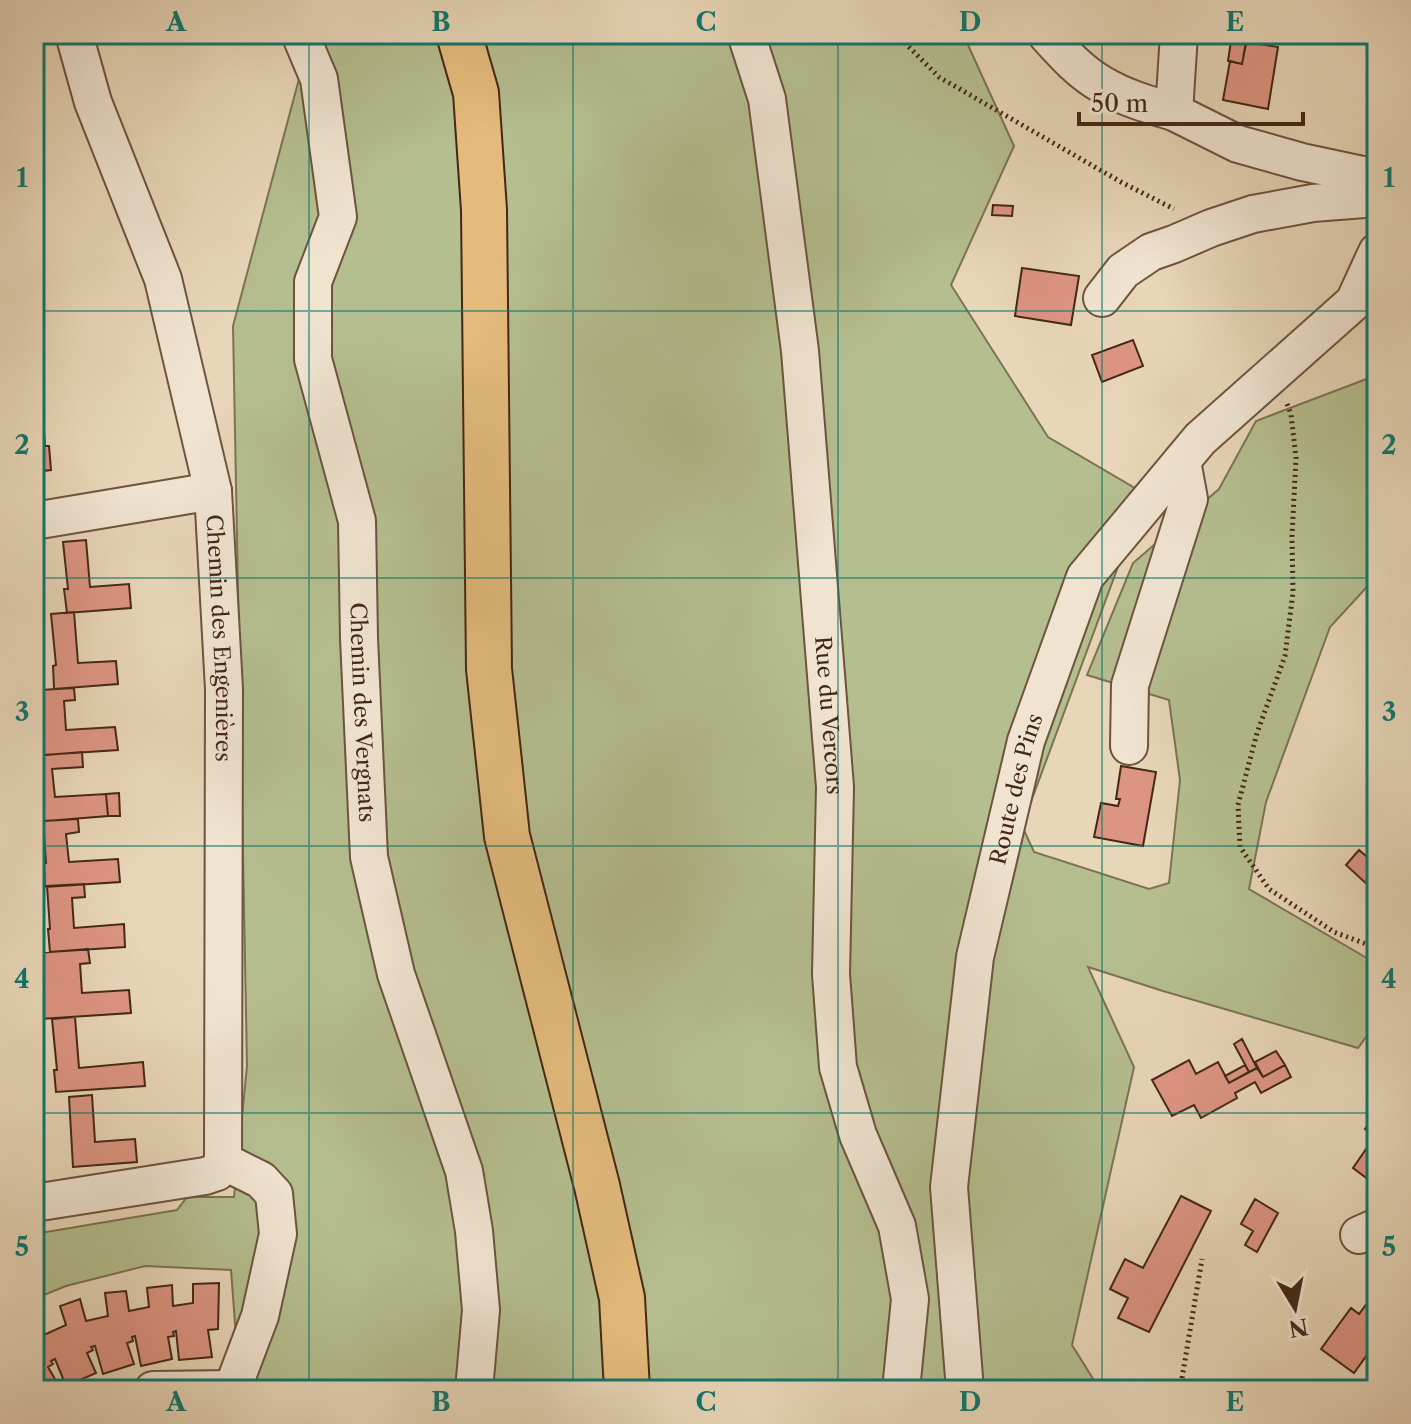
<svg xmlns="http://www.w3.org/2000/svg" width="1411" height="1424" font-family="'Libre Caslon Text',serif">
<rect width="100%" height="100%" fill="#e8d6b8"/>
<filter id="stains"><feTurbulence type="fractalNoise" baseFrequency=".0025" numOctaves="4"/><feColorMatrix values="0 0 0 0 .2 0 0 0 0 .09 0 0 0 0 .02 0 0 0 .5 -.17"/></filter>
<radialGradient id="worn" r=".72"><stop offset=".6" stop-color="#630" stop-opacity="0"/><stop offset="1" stop-color="#630" stop-opacity=".3"/></radialGradient>
<path fill="#b5be8f" stroke="#7c7353" stroke-width="2" d="M311,34H963L1014,146L951,285L1048,437L1145,494L1022,826L1034,852L1149,889L1169,883L1180,780L1169,700L1087,675L1133,563L1219,489L1256,421L1377,375V576L1330,627L1266,802L1249,889L1377,964V1022L1358,1048L1163,991L1088,967L1134,1067L1072,1345L1100,1390H240L231,1270L145,1266L66,1286L34,1299V1234L177,1210L187,1197H234L247,1066L233,326Z"/>
<path fill="#dd9583" stroke="#442817" stroke-width="2" d="M1232,34H1248L1242,64L1228,61Z
M1246,42L1278,47L1268,109L1223,100L1230,61L1242,64Z
M993,205L1013,206L1012,216L992,215Z
M1022,268L1079,276L1071,325L1015,316Z
M34,339L40,395H34Z
M1133,340L1143,366L1102,382L1092,355Z
M34,402H42L45,446H49L51,470L34,472Z
M86,540L90,587L129,584L131,608L67,613L64,589H68L63,542Z
M74,612L78,663L116,661L118,684L54,689L53,666L56,665L51,614Z
M74,688L75,700L64,701L66,730L115,727L118,750L43,755L40,690Z
M82,752L83,767L52,769L55,797L106,794L108,816L34,822V756Z
M1121,766L1156,772L1143,846L1094,837L1101,803L1118,806L1120,799H1116Z
M119,793L120,816H108L106,794Z
M78,819L79,832L66,834L69,862L118,859L120,882L45,887L44,864L46,863L43,821Z
M1377,844V870L1375,872L1377,878L1370,887L1346,865L1359,850L1366,856Z
M84,884L85,897L72,898L74,928L124,924L125,947L50,952L48,929H50L47,886Z
M88,949L90,963L80,964L82,993L129,990L131,1013L40,1019L38,996H41L38,953Z
M75,1017L79,1068L143,1062L145,1086L56,1092L54,1070H57L52,1019Z
M1242,1039L1257,1068L1249,1072L1234,1044Z
M1276,1051L1285,1065L1263,1077L1255,1062Z
M1189,1060L1196,1074L1218,1062L1229,1083L1257,1068L1263,1077L1285,1065L1291,1077L1261,1093L1255,1082L1235,1093L1237,1098L1201,1118L1194,1105L1172,1116L1152,1080Z
M1245,1065L1249,1072L1229,1083L1225,1076Z
M92,1095L95,1142L135,1139L137,1162L73,1167L69,1097Z
M1377,1112V1186L1353,1168L1375,1136L1365,1129Z
M1181,1196L1211,1211L1149,1332L1118,1318L1128,1298L1110,1289L1125,1259L1143,1268Z
M1255,1199L1278,1213L1257,1252L1245,1245L1253,1231L1241,1224Z
M219,1283L218,1329L208,1330L212,1357L179,1360L176,1331L173,1332L174,1336L168,1337L172,1359L141,1366L135,1336L132,1337L133,1341L127,1343L134,1364L103,1374L95,1346L91,1347L93,1350L87,1353L96,1373L66,1386L55,1359L51,1361L53,1364L48,1367L59,1386L52,1390H34V1315L36,1314L44,1335L66,1325L60,1306L80,1299L86,1321L108,1316L105,1293L126,1291L129,1311L149,1307L147,1288L172,1285L173,1306L193,1303V1284Z
M1377,1290V1341L1354,1373L1321,1349L1351,1308L1359,1314Z"/>
<g fill="none" stroke-linecap="round" stroke-linejoin="round">
<g stroke="#6d543f" stroke-width="40">
<g id="minor">
<path id="s1" d="M74,34L93,102L163,279L213,491L224,689L223,1163"/>
<path id="s2" d="M300,34L319,79L338,217L313,282V359L357,521L359,638L369,857L396,974L464,1171L474,1231L481,1310L474,1390"/>
<path id="s3" d="M746,34L767,99L800,351L835,787L831,974L838,1067L858,1135L897,1226L910,1299L901,1390"/>
<path d="M1046,34C1063,53 1081,73 1103,85C1125,98 1150,105 1174,112"/>
<path d="M1179,34L1174,112L1238,144L1302,162L1377,178"/>
<path d="M1102,298L1123,271L1151,252L1174,244L1211,228L1253,214L1313,203L1377,198"/>
<path d="M34,521L213,491"/>
<path d="M1129,746L1130,685L1189,499L1182,461"/>
<path d="M223,1163L235,1167L261,1180L274,1194L278,1234L260,1316L232,1390"/>
<path d="M34,1203L205,1176L217,1172L223,1163"/>
<path d="M1359,1235L1377,1227"/>
<path d="M153,1390L232,1389"/>
<path id="s4" d="M965,1390L949,1187L975,957L1026,741L1085,577L1200,439L1354,302L1377,252"/>
</g>
</g>
<g stroke="#442817" stroke-width="48">
<path id="major" d="M459,34L476,93L484,210L489,669L507,836L597,1186L622,1298L627,1390"/>
</g>
<path stroke="#442817" stroke-width="5" stroke-dasharray="2 4" stroke-linecap="butt" d="M896,34L939,77L1121,182L1174,209
M1287,404L1291,414L1296,458L1292,536L1293,592L1285,656L1257,733L1238,805L1240,847L1269,889L1334,932L1377,948
M1180,1390L1202,1259"/>
<use href="#minor" stroke="#f0e4d1" stroke-width="36"/>
<use href="#major" stroke="#e4bb7c" stroke-width="44"/>
</g>
<path fill="none" stroke="#0f766e" stroke-width="2" stroke-opacity="0.55" d="M309,34V1390M573,34V1390M838,34V1390M1102,34V1390M34,311H1377M34,578H1377M34,846H1377M34,1113H1377"/>
<g text-anchor="middle" dominant-baseline="central" stroke-width="6" stroke-linejoin="round" paint-order="stroke">
<g font-size="22" fill="#442817" stroke="#f0e4d1">
<text stroke="none"><textPath href="#s1" startOffset="626">Chemin des Engenières</textPath></text>
<text stroke="none"><textPath href="#s2" startOffset="694">Chemin des Vergnats</textPath></text>
<text stroke="none"><textPath href="#s3" startOffset="688">Rue du Vercors</textPath></text>
<text stroke="none"><textPath href="#s4" startOffset="608">Route des Pins</textPath></text>
</g>
</g>
<rect width="1411" height="1424" fill="none" stroke="#e8d6b8" stroke-width="88"/>
<g transform="translate(1295 1308) rotate(170)" stroke="#f0e4d1" stroke-width="6" paint-order="stroke">
<path d="M0-6L14 30L0 20L-14 30Z" fill="#442817"/>
<text y="-12" font-size="22" font-weight="bold" text-anchor="middle" fill="#442817">N</text>
</g>
<path d="M1079 112v12h224v-12" fill="none" stroke="#442817" stroke-width="4"/>
<text x="1091" y="112" font-size="24" fill="#442817" stroke="#f0e4d1" stroke-width="6" paint-order="stroke">50 m</text>
<rect x="44" y="44" width="1323" height="1336" fill="none" stroke="#0f766e" stroke-width="3"/>
<g font-size="26" text-anchor="middle" font-weight="bold" fill="#0f766e">
<text x="176" y="31">A</text>
<text x="441" y="31">B</text>
<text x="706" y="31">C</text>
<text x="970" y="31">D</text>
<text x="1235" y="31">E</text>
<text x="22" y="187">1</text>
<text x="1389" y="187">1</text>
<text x="22" y="454">2</text>
<text x="1389" y="454">2</text>
<text x="22" y="721">3</text>
<text x="1389" y="721">3</text>
<text x="22" y="988">4</text>
<text x="1389" y="988">4</text>
<text x="22" y="1256">5</text>
<text x="1389" y="1256">5</text>
<text x="176" y="1411">A</text>
<text x="441" y="1411">B</text>
<text x="706" y="1411">C</text>
<text x="970" y="1411">D</text>
<text x="1235" y="1411">E</text>
</g>
<rect width="100%" height="100%" filter="url(#stains)"/>
<rect width="100%" height="100%" fill="url(#worn)"/>
</svg>
